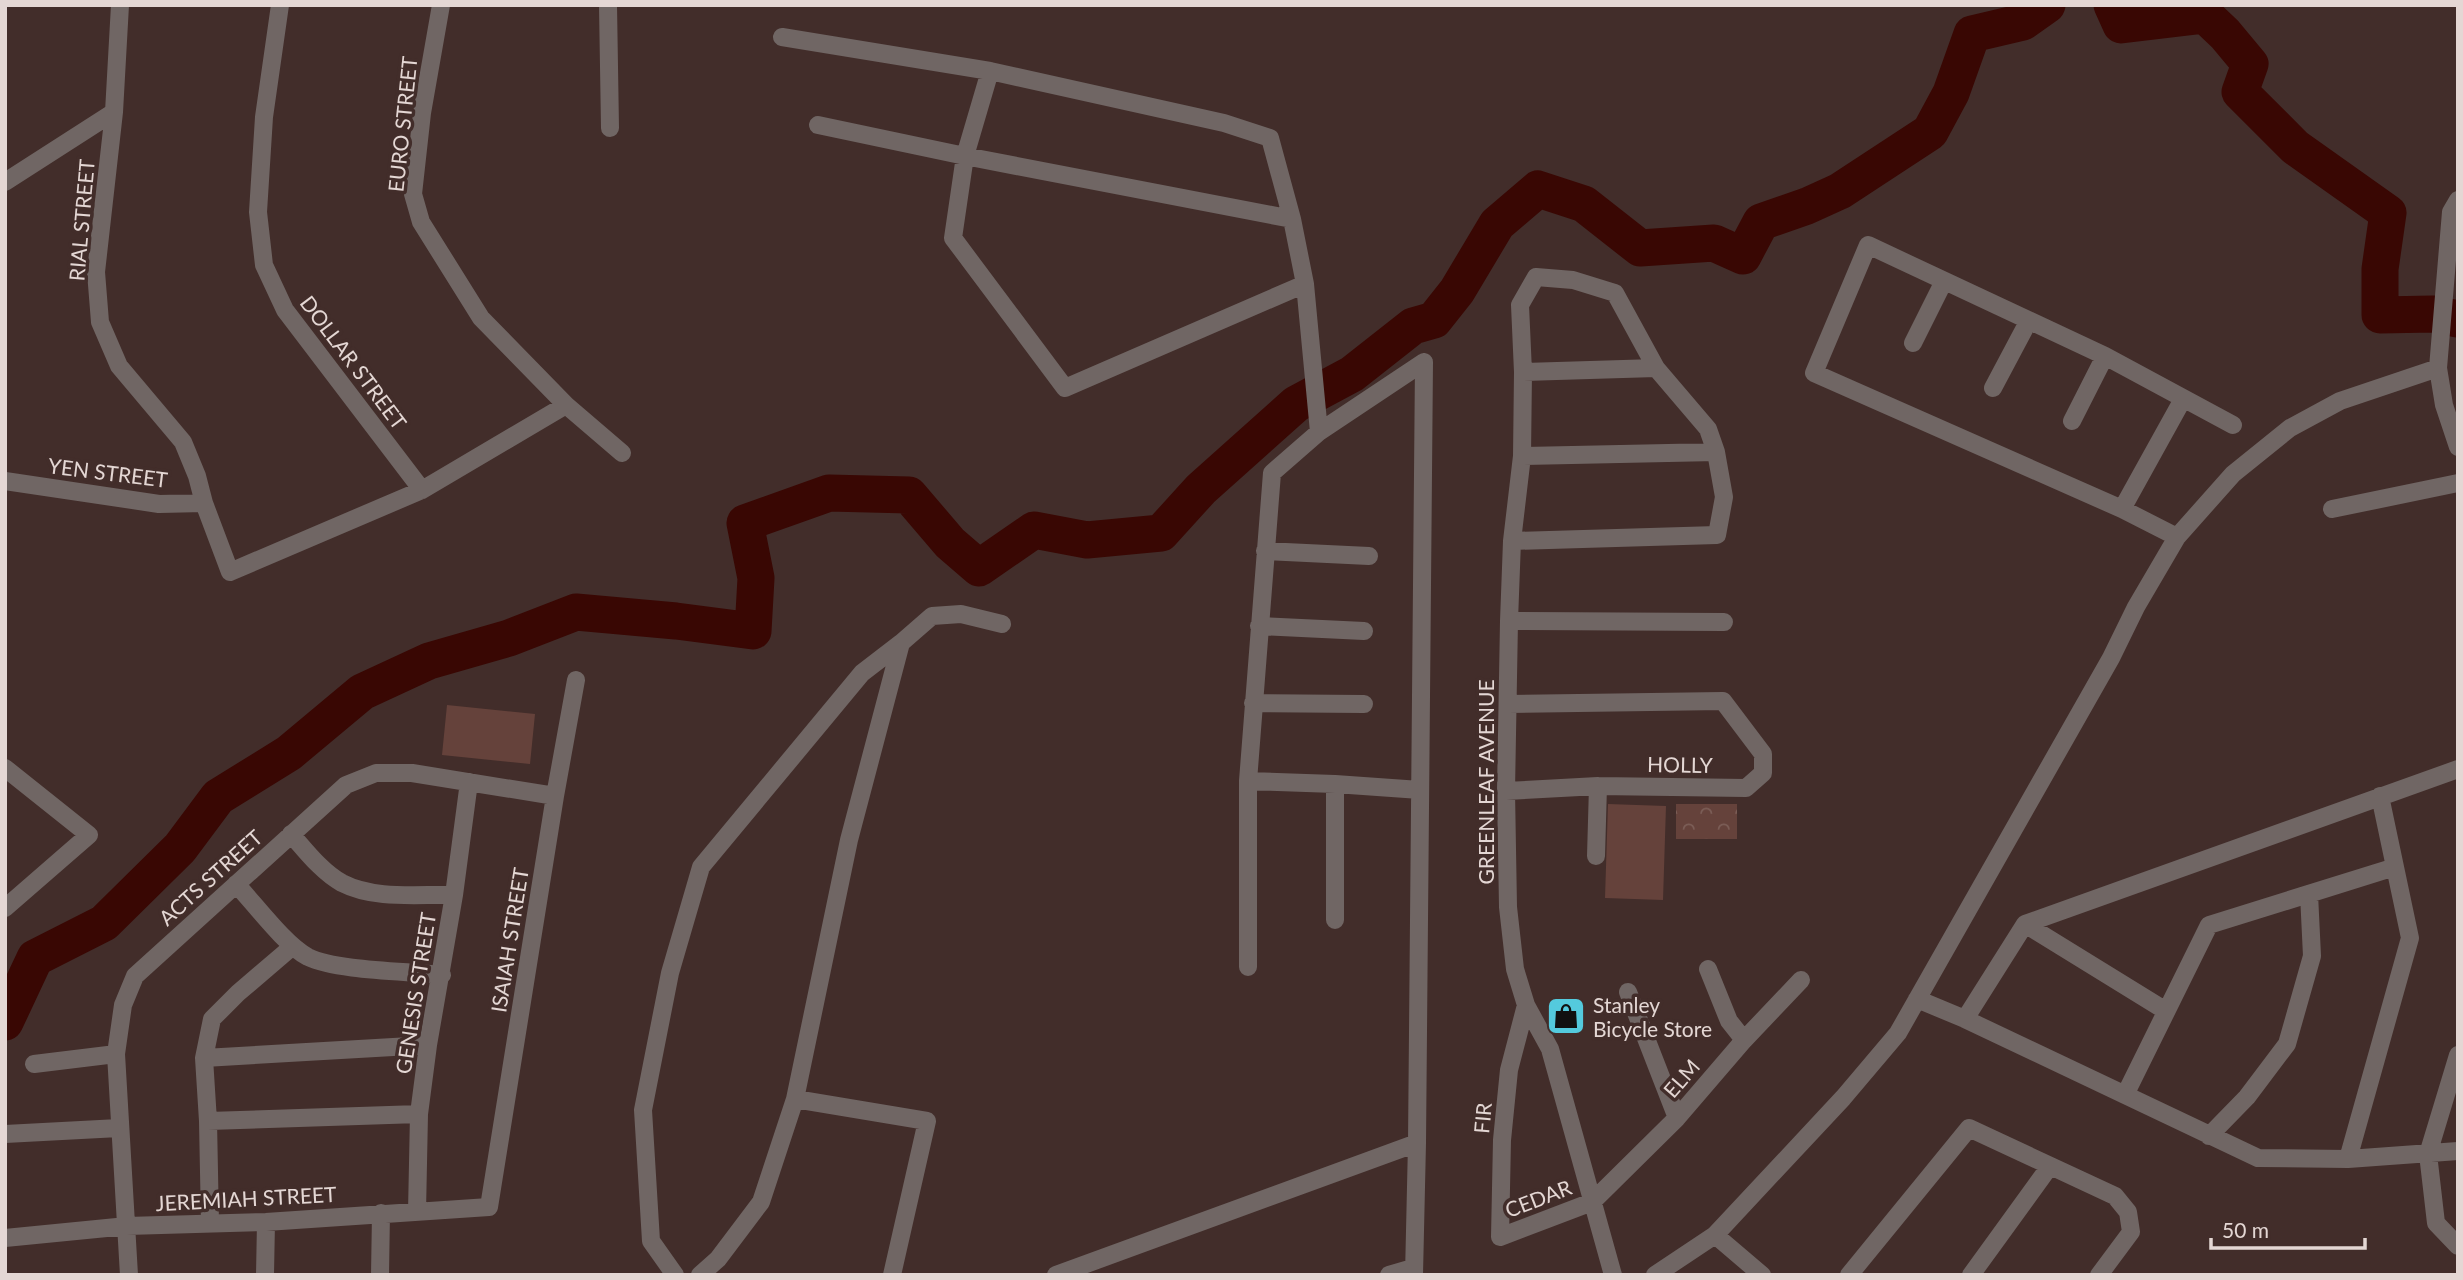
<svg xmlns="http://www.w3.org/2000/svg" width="2463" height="1280" font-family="Lato,sans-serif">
<defs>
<pattern id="park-crowns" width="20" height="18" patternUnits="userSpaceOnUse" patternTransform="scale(1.75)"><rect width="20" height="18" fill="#65423b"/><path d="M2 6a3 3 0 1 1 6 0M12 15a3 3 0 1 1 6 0" fill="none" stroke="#7b5d56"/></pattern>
</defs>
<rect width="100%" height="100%" fill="#422d2a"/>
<path fill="url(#park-crowns)" d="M1676,804H1737V839H1676Z"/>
<path fill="#65423b" d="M447,705L535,714L530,764L442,755Z
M1608,804L1666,806L1663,900L1605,898Z"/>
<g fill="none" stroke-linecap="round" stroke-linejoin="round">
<path stroke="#390703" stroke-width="37" d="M2112,5L2121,25L2205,15L2225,34L2250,64L2240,92L2295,147L2388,213L2380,269V315L2433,314L2458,319
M5,1022L35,958L104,923L180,848L218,797L289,753L362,692L429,661L509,638L576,612L676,621L753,631L756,578L745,523L829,493L909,495L950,543L979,568L1034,530L1087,540L1161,533L1201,489L1296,404L1352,374L1413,326L1434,320L1457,291L1497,224L1538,189L1584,204L1640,248L1714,243L1743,256L1761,222L1807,206L1840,191L1930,132L1951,93L1972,34L2023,22L2047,5"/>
</g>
<path fill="#f2d7d2" d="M1572,1002L1581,1023L1561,1031L1552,1011Z"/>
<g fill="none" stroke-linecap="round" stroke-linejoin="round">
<path stroke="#706664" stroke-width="18" d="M120,5L114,112L96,272L100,322L119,366L183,442L197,476L204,503L230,572L422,490L566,405
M280,5L264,117L258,212L264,265L285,310L422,490
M441,5L422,113L413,194L421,222L481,318L566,405L622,453
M608,5L610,128
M782,37L990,71L1224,123L1270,138L1292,219L1305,284L1319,432
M990,71L965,156L953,238L1065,388L1305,284
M818,125L965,156L1292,219
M5,182L114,112
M2458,200L2451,212L2438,368L2444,405L2458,447
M1913,343L1944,281
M1523,372L1656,368
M1993,388L2028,322
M2072,421L2105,356
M1522,456L1716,452
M5,481L159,504L204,503
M2122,509L2183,399
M2332,509L2458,483
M2177,537L2122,509L1814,373L1868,245L2105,356L2233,425
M1512,541L1717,535L1724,497L1716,452L1708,429L1656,368L1615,293L1573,280L1536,277L1520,305L1523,372L1522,456L1512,541L1509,621L1506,791L1508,907L1515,969L1526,1005L1550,1049L1613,1275
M1265,551L1369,556
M1509,621L1724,622
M1259,626L1364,631
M1253,703L1364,704
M5,768L89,835L5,908
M2458,769L2025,924L1965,1019L2258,1158L2348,1159L2458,1151
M1248,781L1335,784L1420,790
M1335,784V920
M1506,791L1598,786L1746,788L1763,773V754L1723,701L1508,704
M291,834C306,851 322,872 342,883C375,900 418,894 454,895
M1596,856L1598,786
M236,884C255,904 285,945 308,957C337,971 407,971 442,975
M2025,924L2166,1011
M1248,967V781L1272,473L1319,432L1424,362
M1708,969L1729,1021L1744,1040
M1628,992L1677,1118
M1917,999L1965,1019
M1526,1005L1509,1070L1502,1140L1500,1237L1592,1202L1677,1118L1744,1040L1801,980
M2458,1055L2428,1154L2436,1223L2458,1246
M204,1058L428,1045
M34,1064L116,1054
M2125,1095L2209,925L2395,867
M795,1099L849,840L901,643L932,616L961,614L1002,624
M208,1121L419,1114
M5,1134L119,1128
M2209,1136L2247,1097L2287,1044L2312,956L2309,894
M2348,1159L2410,938L2380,796
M417,1212L419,1114L428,1045L454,895L469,782
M210,1223L208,1121L204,1058L212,1019L238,993L293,946
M1715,1235L1762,1275
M5,1238L127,1226L266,1222L489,1207L555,796L576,680
M129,1275L116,1054L123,1005L135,976L346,785L376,773H412L555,796
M265,1275L266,1222
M380,1275L381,1213
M675,1275L651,1241L643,1110L670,973L701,867L862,673L901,643
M700,1275L718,1259L761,1202L795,1099L927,1121L892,1275
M1056,1275L1417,1143
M1389,1275L1413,1268
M1414,1275L1417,1143L1424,362
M1655,1275L1715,1235L1843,1098L1898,1033L2111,658L2136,607L2177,537L2233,474L2290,428L2340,401L2438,368
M1849,1275L1969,1128L2115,1196L2128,1212L2131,1232L2099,1275
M1971,1275L2050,1166"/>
</g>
<defs>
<g id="shop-square" transform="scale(2.0125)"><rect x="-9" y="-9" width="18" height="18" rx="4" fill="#54cadd" stroke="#422d2a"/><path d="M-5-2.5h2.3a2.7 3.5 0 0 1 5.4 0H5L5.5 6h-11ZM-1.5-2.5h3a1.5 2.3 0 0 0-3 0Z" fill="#111"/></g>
</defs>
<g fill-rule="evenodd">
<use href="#shop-square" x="1566" y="1016"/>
</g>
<g text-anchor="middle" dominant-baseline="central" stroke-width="7" stroke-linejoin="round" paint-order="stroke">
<g font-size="21" fill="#e4d7d4" stroke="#422d2a">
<text transform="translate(402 124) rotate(-84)">EURO STREET</text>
<text transform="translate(81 220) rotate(-85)">RIAL STREET</text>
<text transform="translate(354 362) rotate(53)">DOLLAR STREET</text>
<text transform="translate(108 472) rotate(7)">YEN STREET</text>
<text transform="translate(1680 764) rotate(1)">HOLLY</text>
<text transform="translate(1485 782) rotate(-90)">GREENLEAF AVENUE</text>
<text transform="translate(210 877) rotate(-42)">ACTS STREET</text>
<text transform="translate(509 940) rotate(-81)">ISAIAH STREET</text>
<text transform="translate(415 993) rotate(-81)">GENESIS STREET</text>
<text transform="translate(1681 1078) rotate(-49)">ELM</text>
<text transform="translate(1482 1118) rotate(-85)">FIR</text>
<text transform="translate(246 1198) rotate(-3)">JEREMIAH STREET</text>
<text transform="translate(1538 1198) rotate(-21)">CEDAR</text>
</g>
<g font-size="21" fill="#e4d7d4" stroke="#422d2a" text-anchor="start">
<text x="1593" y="1004">Stanley<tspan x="1593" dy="24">Bicycle Store</tspan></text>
</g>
</g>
<rect width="2463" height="1280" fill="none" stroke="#e4d7d4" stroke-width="14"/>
<path d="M2211 1238v10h154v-10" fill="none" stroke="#e4d7d4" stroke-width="3.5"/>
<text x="2222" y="1238" font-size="21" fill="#e4d7d4" stroke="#422d2a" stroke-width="5" paint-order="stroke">50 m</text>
</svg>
